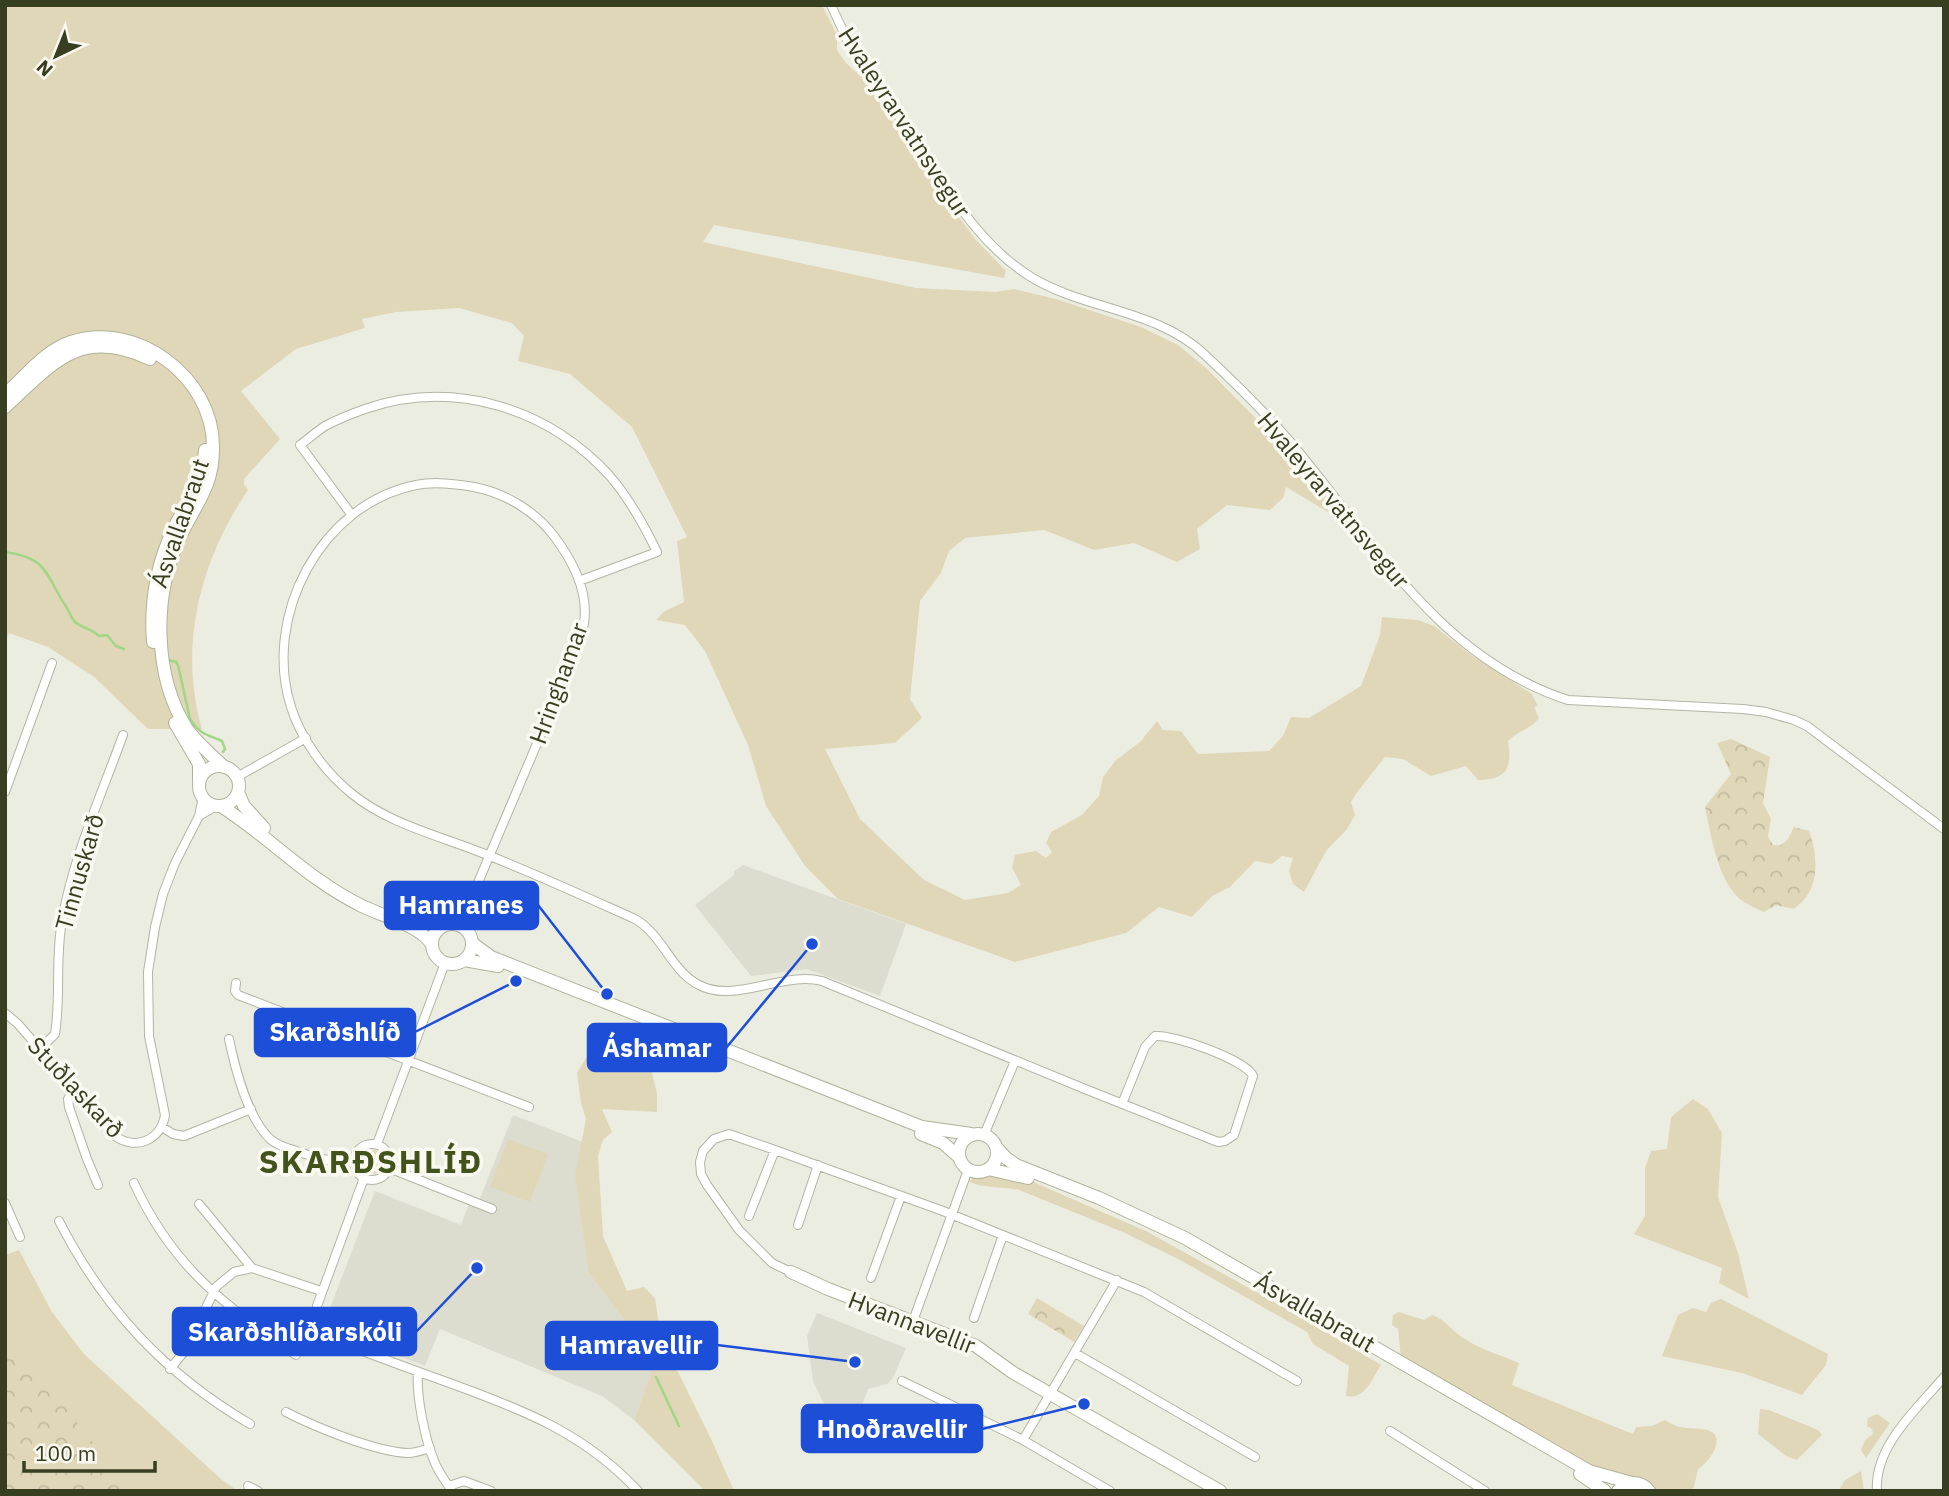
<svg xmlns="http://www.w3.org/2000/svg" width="1949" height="1496" font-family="'IBM Plex Sans',sans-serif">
<defs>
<pattern id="park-crowns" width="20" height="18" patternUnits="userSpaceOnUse" patternTransform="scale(1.75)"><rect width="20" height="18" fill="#e0d7b9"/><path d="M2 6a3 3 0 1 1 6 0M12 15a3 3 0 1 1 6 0" fill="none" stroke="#c1ba9f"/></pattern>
</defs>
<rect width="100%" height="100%" fill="#ecede1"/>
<path fill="#dcddcf" d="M743,865L906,924L880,996L807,969L751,976L695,905L734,875V871Z
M513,1115L591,1145L592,1218L655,1360L634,1420L602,1396L440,1329L425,1366L333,1331L325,1321L375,1191L461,1225L469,1204L477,1206Z
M817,1313L906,1348L893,1378L887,1384L868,1389L861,1408L844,1407L838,1423L831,1419L813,1381L807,1336Z"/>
<path fill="#e0d7b9" d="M5,5H822L837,35V50L846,63L867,82L920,164L975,239L1006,271L1004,278L714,225L703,242L916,288L996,292L1014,289L1056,299L1141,327L1178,345L1206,368L1292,455L1338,509L1328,512L1286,487L1283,498L1270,510L1227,505L1197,529L1200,549L1177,562L1134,543L1094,550L1044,530L965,538L949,551L941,573L920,601L910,699L922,718L895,743L825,749L860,819L924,880L965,900L1008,893L1021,885L1012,867L1015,855L1036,851L1046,858L1052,852L1046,843L1051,832L1082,815L1099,796L1103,777L1116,760L1140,742L1157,721L1163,730L1181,731L1198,754L1269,751L1283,736L1291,717L1309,718L1361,686L1380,635L1382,617L1418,620L1434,626L1471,655L1532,694L1538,706L1534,707L1539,718C1531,729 1518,731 1508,741C1512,767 1508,780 1478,780L1466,766L1431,776L1403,759L1385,757C1373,773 1361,785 1351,802L1355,815L1347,829L1326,851L1304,892L1293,884L1289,871L1293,858L1282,856L1272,864L1255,861L1230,887L1212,896L1192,917L1159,907L1126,933L1015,962L838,899L805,866L766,806L748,745L705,651L685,625L656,620L665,611L684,602L677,541L687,537L632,427L570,374L518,361L524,336L512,323L459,308L396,312L362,319L365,328L296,349L241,391L280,439L244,479V484L248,490C200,561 178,646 202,729H148L94,677L48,647L9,633L5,642Z
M607,1033L634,1054L648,1058L657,1093V1112L602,1109L612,1132L603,1140L598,1156L603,1236L627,1291L644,1287L655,1298L661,1337L712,1441L734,1491H705L634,1420L655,1360L589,1273L575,1176L586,1119L581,1103L577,1073L589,1053Z
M1693,1099L1708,1109L1722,1133L1718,1197L1738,1253L1749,1299L1719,1283L1722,1268L1634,1234L1645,1216V1168L1651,1151L1667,1149L1671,1117Z
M508,1139L548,1154L530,1202L490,1187Z
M360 1162a12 12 0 1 1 24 0a12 12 0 1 1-24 0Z
M992,1174L1024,1178L1146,1231L1294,1313L1381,1365C1372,1379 1365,1400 1346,1396L1349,1366L1313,1344L1307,1332L1180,1260L1125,1233L1019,1190C1002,1186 983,1189 968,1181L976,1177Z
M19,1250L52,1312L84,1354L222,1480L238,1491H5V1255Z
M1721,1299L1828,1354L1826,1365L1802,1395L1742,1373L1662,1356L1678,1315L1693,1308L1706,1312L1711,1303Z
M1399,1312L1424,1320L1432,1315C1446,1320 1451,1330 1463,1338C1480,1349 1500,1355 1519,1363L1512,1385L1633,1434L1636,1427L1652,1426L1665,1420C1670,1423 1675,1426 1680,1427C1693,1430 1724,1424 1715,1448C1712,1456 1706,1464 1698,1469L1694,1487L1690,1491H1657L1645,1478L1619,1475L1592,1469L1401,1358L1398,1329L1392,1325L1393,1315Z
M1760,1409L1769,1410L1818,1430L1822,1435L1797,1460L1786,1456L1758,1434Z
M1877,1414L1890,1423L1866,1458L1861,1450L1865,1440L1873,1434L1872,1429L1867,1426L1868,1418Z
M1861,1471L1864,1491H1838L1845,1480Z"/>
<path fill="url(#park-crowns)" d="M1731,739L1770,757L1763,803L1771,819L1768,837L1773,845C1786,847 1789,837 1794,827L1809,831C1819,857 1820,893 1793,909L1776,905L1764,912C1758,909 1750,906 1744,902C1718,885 1711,835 1705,807L1731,774L1717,743Z
M1037,1298L1084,1326L1074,1342L1028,1314Z
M5,1331L131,1491H5Z"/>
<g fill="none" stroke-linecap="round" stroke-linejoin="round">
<path stroke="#a0d685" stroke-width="2.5" d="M5,552C50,558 45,576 67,608C69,612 72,619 75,622C82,628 92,629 99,636L107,635L116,646L124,649
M169,660L176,662L178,665L190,719C199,734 208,735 222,741L225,749L223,752
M656,1377L679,1426"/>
<g stroke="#b2b5a3" stroke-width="10">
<path id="street" d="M831,5L851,48L864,67C887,98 908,130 930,163C958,206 986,249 1031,277C1085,310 1156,309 1204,354C1234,382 1266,413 1293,445C1375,543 1439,658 1568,700L1743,709L1766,712L1794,720L1807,726L1944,829
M351,514L300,445C308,439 316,432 325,426C338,419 351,414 365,409C453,379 546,407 609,475C629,498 644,525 657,552L579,581
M237,777L306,738
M5,792L52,663
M199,816L216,806
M460,925L575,654C578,644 582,634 584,623C589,592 572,560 554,536C535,511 505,493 474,487C456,484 435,481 416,485C321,504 262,616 291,707C301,739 325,772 351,793C388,824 441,836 485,854C536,874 586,897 635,919C663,935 671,971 699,985C734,1004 783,971 822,981L1085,1089L1218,1142L1225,1141L1234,1135L1253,1076C1246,1060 1173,1034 1155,1036L1145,1047L1122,1104
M236,983L235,991L238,995L529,1107
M5,1013L18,1024L115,1136C136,1151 161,1140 165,1115L149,1036L148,972L155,927L163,894L175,863L199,816L203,797
M229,1039C235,1068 248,1118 270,1139C279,1147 294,1150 305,1154C322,1159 336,1163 353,1162
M40,1049L55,1034C61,997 55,958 62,921C73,857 101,796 123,735
M75,1090L68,1099L69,1107L87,1159L98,1185
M162,1127L173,1134L184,1136L251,1109
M984,1135L1015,1061
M354 1162a18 18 0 1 1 36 0a18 18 0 1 1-36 0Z
M377,1144L445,963
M389,1168L492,1209
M364,1178L317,1306C314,1324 323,1336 339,1342C378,1357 416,1371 455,1385C526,1411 585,1434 638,1491
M134,1183C172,1266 223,1304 296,1355
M5,1203L20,1237
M199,1204L252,1268
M749,1216L775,1150
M59,1221C104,1309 165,1374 250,1424
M798,1225L818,1165
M791,1272L772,1263L739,1230L707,1185L701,1174L700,1162L703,1151L714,1139L729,1134L775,1150L943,1211L1144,1292L1297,1381
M871,1278L901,1196
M974,1318L1003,1235
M913,1321L968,1170
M1075,1353L1255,1457
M170,1369L187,1348L216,1287L234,1272L252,1268L321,1291
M418,1372C416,1396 425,1440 435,1463C439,1473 446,1482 452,1491
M902,1381L1023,1440L1110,1491
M286,1412C315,1427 376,1452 408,1453C416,1453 423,1450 430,1448
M1390,1431L1485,1491
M1023,1440L1117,1280
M248,1486L258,1491
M449,1486L464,1481L491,1491
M1877,1491C1874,1446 1917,1409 1944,1377"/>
</g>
<g stroke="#b0b399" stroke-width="14">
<path id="secondary" d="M5,394C26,376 44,351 71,342C137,320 213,378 213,446C214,490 192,507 177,544C153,600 154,677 187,729C197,743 212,755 224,767
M5,407C53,363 80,326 150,359
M153,642C150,603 156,566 173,530C186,503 203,482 205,450
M175,723L199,764V782
M199 786a20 20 0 1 1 40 0a20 20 0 1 1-40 0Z
M238,792L244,806L264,828
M221,806C271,838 307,879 362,906C382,916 422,926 432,945
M402,916L443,926
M432 944a20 20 0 1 1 40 0a20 20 0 1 1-40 0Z
M472,943L491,957L922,1127L971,1134
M464,960L498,966
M959 1153a19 19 0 1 1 38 0a19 19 0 1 1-38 0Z
M921,1134L943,1143L959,1157
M996,1147L1006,1158L1016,1165L1099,1198L1185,1238L1589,1471L1632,1483
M988,1169L1028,1178
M791,1272L828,1289L976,1346L1012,1372L1220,1491
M1580,1474L1605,1491
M1618,1491C1627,1481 1640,1480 1649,1491"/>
</g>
<use href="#street" stroke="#fff" stroke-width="8"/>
<use href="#secondary" stroke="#fff" stroke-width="12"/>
</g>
<g text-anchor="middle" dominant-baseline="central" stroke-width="7" stroke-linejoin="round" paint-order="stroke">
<g font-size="24" fill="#383f20" stroke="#f9f9f2">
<text transform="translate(905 122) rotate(57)">Hvaleyrarvatnsvegur</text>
<text transform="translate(1334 500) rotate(50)">Hvaleyrarvatnsvegur</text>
<text transform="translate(179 523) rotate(-71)">Ásvallabraut</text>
<text transform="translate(558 683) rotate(-70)">Hringhamar</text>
<text transform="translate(79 872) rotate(-74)">Tinnuskarð</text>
<text transform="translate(76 1087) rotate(47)">Stuðlaskarð</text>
<text transform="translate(1315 1312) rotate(30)">Ásvallabraut</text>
<text transform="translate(912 1322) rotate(21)">Hvannavellir</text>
</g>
<g font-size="32" font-weight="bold" letter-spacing="2" fill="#44531b" stroke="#f9f9f2">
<text x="371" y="1161">SKARÐSHLÍÐ</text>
</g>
</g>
<path fill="none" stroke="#1d4ed8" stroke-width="2.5" d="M607 994L538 905M516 981L415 1032M812 944L726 1048M477 1268L416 1332M855 1362L717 1345M1084 1404L982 1429"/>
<g fill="#1d4ed8" stroke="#f9f9f2" stroke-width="2.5">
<circle cx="607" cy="994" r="7"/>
<circle cx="516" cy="981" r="7"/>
<circle cx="812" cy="944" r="7"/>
<circle cx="477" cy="1268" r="7"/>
<circle cx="855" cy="1362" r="7"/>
<circle cx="1084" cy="1404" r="7"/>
</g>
<g fill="#1d4ed8" stroke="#1d4ed8" stroke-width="2.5">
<rect x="385" y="882" width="153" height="47" rx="7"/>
<rect x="255" y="1009" width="160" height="47" rx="7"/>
<rect x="588" y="1024" width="138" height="47" rx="7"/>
<rect x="173" y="1308" width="243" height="47" rx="7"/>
<rect x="546" y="1322" width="171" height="47" rx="7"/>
<rect x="802" y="1405" width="180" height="47" rx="7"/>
</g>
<g font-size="26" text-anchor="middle" font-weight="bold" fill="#fff">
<text x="461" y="914">Hamranes</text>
<text x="335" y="1041">Skarðshlíð</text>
<text x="657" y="1057">Áshamar</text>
<text x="295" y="1341">Skarðshlíðarskóli</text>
<text x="631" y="1354">Hamravellir</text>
<text x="892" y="1438">Hnoðravellir</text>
</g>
<rect width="1949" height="1496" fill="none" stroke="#383f20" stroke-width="14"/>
<g transform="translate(56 56) rotate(223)" stroke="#f9f9f2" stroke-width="5" paint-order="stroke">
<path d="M0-5L12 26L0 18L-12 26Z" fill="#383f20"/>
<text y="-10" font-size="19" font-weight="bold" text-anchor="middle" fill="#383f20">N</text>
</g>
<path d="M24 1461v10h131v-10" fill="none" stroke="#383f20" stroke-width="3.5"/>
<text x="35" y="1461" font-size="21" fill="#383f20" stroke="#f9f9f2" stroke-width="5" paint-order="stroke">100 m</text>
</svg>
